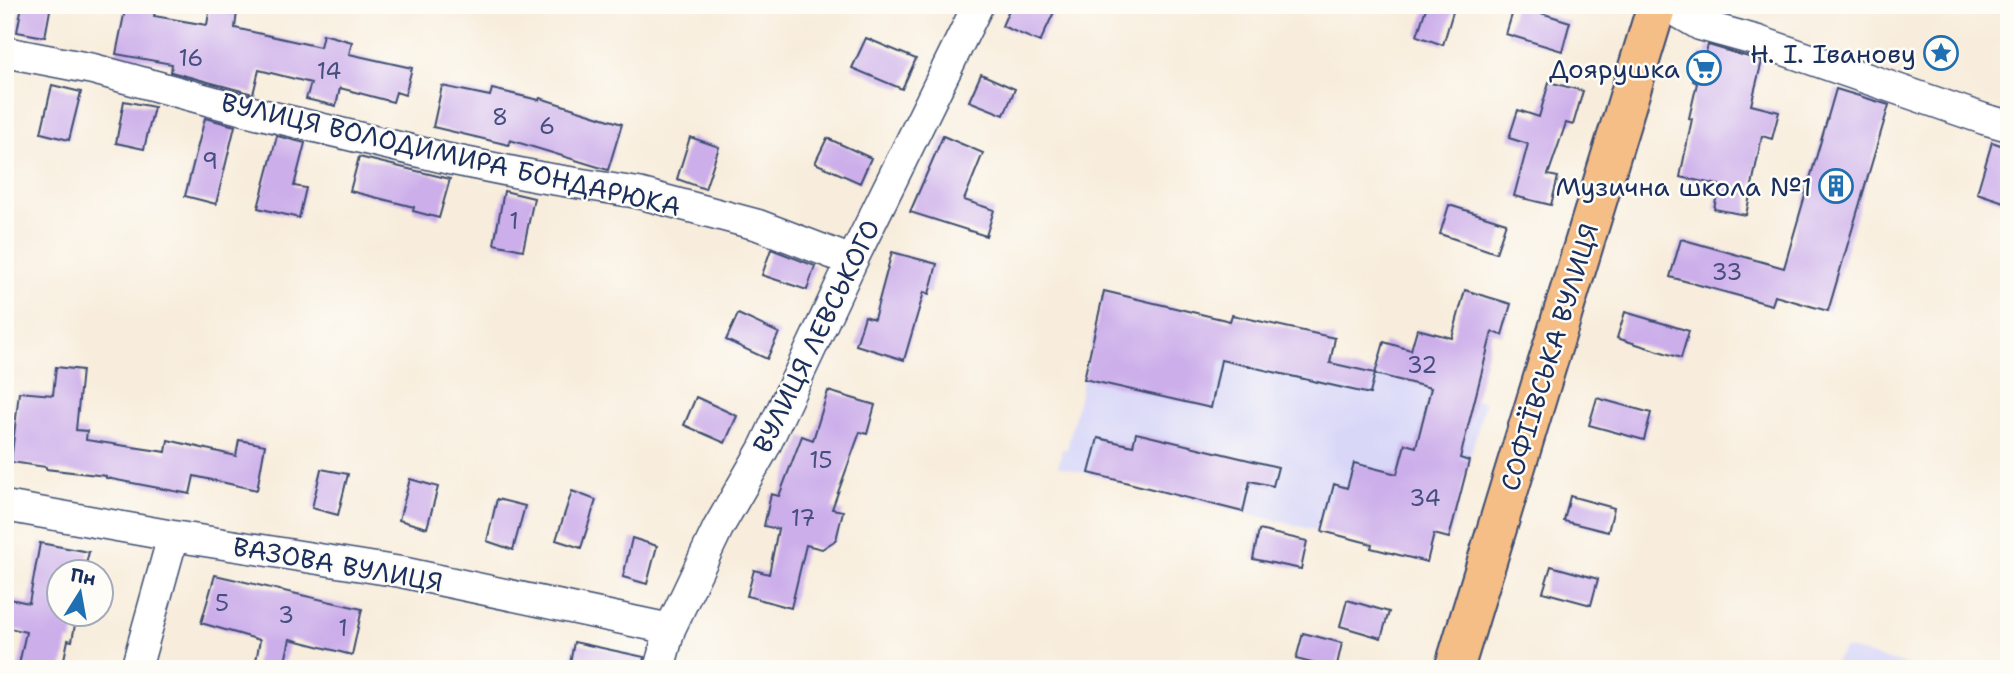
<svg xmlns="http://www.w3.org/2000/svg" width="2014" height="674" font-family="'Shantell Sans',sans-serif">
<rect width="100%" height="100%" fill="#fdfcf7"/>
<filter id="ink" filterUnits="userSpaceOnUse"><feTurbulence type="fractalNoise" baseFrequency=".0143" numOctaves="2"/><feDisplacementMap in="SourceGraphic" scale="14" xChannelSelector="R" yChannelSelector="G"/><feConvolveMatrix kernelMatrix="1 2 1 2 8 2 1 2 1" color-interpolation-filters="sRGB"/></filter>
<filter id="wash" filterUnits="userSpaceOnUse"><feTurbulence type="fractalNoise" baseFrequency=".00686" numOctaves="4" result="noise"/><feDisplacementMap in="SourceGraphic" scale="28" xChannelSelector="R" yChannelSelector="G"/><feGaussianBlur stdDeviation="1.57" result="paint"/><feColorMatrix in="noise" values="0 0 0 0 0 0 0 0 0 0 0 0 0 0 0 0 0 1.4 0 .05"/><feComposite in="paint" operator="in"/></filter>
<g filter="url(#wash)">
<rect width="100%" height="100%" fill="#f8eddc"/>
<path fill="#d8d7f8" d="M1104,291L1230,321L1232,315L1335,338L1330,363L1485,402L1469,461L1405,445L1385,521L1324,506L1318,531L1058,466L1062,449H1067Z
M1845,648L1922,669H1829Z"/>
<g id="blocks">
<path fill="#ccaeea" d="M22,5H51L45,37L17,32Z
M126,5H156L154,16L207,25L210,7L237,12L235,28L320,47L323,34L352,42L349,54L412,68L405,95L396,92L393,102L340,88L336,106L306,99L311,83L259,70L253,94L171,72L172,64L116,54Z
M1011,5H1043L1055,10L1040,42L1002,26Z
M1427,5H1455L1443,45L1417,36Z
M1515,5L1570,22L1562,51L1506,34Z
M866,38L916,59L902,89L852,68Z
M1708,45L1762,61L1751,105L1779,112L1772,139L1762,136L1746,215L1714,209L1719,185L1680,177L1692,119L1689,118L1697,83L1693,81L1700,54L1705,55Z
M981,74L1015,89L1004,115L969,101Z
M1549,82L1583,91L1573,125L1566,123L1548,175L1558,177L1551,205L1514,196L1528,144L1509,138L1518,110L1539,117Z
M52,85L81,92L69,140L41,133Z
M442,86L490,96L492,89L539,100L540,98L622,124L608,170L510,140L509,145L433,127Z
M1836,89L1889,105L1828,311L1775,296L1772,305L1670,277L1681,239L1784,268Z
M124,101L154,107L144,149L116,143Z
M205,118L235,126L216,204L185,196Z
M277,136L305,143L294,186L306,188L299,218L258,208Z
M943,136L983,153L964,200L994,210L986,236L910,212Z
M690,137L719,147L705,189L677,179Z
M827,138L871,158L860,183L815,163Z
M1992,142L2009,148V188L2004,202L1977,193Z
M359,157L450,179L439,218L413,211L414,207L350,191Z
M504,191L534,198L523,250L494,244Z
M1449,205L1506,223L1496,253L1440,234Z
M771,249L815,266L807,290L762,275Z
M892,252L937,264L929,294L924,292L904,360L856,345L865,316L874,319Z
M1465,290L1511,304L1502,335L1492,332L1460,458L1469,461L1449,538L1434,534L1427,562L1371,548L1372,544L1322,531L1334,484L1347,488L1354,463L1397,474L1405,444L1416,447L1431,388L1375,374L1384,342L1411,350L1417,329L1452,338Z
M1104,291L1230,321L1232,315L1335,338L1330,363L1375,373L1370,394L1221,360L1211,408L1084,379Z
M1625,312L1689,331L1681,358L1617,338Z
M738,314L779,333L767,359L726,340Z
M56,367L82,370L76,430L87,431L86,440L166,452L168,440L236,456L239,440L265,445L257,490L194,476L190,494L106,478V476L46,469V467L11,462L19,392L53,395Z
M828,391L875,405L867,434L860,432L832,509L843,511L836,540L822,549L806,545L791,608L747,596L754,570L769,574L778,529L764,526L771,494L779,496L802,436L813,440Z
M696,397L737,416L725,443L684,425Z
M1597,398L1651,413L1644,440L1589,425Z
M1136,433L1278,467L1273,486L1250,481L1243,512L1089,473L1098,438L1133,446Z
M321,469L348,474L338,515L312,508Z
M410,479L438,487L427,528L399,520Z
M572,491L596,500L581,548L556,540Z
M1570,496L1614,508L1608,532L1564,521Z
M497,499L525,506L513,550L487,541Z
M1259,530L1307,541L1301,569L1253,559Z
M632,538L657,546L647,584L623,577Z
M40,543L89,552L84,572H60V614H77L72,641L68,640L62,669H18L26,632L5,627V598L29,603Z
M1551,566L1598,579L1591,605L1543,592Z
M215,575L362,609L352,655L290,639L285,662L280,661L279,669L255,666L260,640L201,623Z
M1347,600L1389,612L1381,638L1340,626Z
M1303,633L1342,643L1336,669L1296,659Z
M574,642L644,657L642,669H569Z"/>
</g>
</g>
<g filter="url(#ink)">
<use href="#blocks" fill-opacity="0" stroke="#3c4c71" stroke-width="2"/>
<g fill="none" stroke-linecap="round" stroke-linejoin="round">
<g stroke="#3c4c71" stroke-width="33">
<path id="minor" d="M1666,5L1700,25L1758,41L1984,119L2009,126
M5,52L93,69L240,109L449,159L539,177L638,193L758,225L852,261
M5,506L173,536L401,572L670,629
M136,669L173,536
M659,669L670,629L718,528L764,448L852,261L978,5"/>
</g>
<g stroke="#3c4c71" stroke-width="42">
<path id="major" d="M1454,669L1657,5"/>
</g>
<use href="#minor" stroke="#fff" stroke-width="30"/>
<use href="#major" stroke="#f6be87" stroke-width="38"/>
</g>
</g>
<defs>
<g id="sight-ring" transform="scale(1.75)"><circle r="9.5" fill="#fdfcf7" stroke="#1f6fb2" stroke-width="1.5"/><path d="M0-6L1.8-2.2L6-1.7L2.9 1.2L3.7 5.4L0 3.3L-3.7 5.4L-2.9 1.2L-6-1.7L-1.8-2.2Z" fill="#1f6fb2"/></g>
<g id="supermarket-ring" transform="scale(1.75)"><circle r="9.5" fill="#fdfcf7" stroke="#1f6fb2" stroke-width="1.5"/><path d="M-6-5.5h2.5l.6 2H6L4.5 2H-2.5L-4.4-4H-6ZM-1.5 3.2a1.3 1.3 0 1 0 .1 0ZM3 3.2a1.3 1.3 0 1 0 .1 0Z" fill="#1f6fb2"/></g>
<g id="building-ring" transform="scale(1.75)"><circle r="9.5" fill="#fdfcf7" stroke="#1f6fb2" stroke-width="1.5"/><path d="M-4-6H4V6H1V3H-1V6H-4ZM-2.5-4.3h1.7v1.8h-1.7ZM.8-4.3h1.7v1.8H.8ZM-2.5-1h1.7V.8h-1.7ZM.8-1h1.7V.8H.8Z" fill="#1f6fb2"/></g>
</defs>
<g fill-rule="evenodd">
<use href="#sight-ring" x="1941" y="53"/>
<use href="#supermarket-ring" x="1704" y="68"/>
<use href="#building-ring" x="1836" y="186"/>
</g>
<g text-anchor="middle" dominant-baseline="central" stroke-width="5" stroke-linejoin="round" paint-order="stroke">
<g font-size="23" fill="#474f81">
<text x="191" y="58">16</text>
<text x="329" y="71">14</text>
<text x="500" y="117">8</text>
<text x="547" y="126">6</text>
<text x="210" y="161">9</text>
<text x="514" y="221">1</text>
<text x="1727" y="272">33</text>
<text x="1422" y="365">32</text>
<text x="821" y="460">15</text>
<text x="1425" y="498">34</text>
<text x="803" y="518">17</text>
<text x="222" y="603">5</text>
<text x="286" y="615">3</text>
<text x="343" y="628">1</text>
</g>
<g font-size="26" fill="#1b2f5e" stroke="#fdfcf7" text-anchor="end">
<text x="1916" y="53">Н. І. Іванову</text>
<text x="1680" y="68">Доярушка</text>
<text x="1812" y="186">Музична школа №1</text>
</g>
<g font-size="26" fill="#1b2f5e" stroke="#fdfcf7">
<text transform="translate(451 154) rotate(13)">ВУЛИЦЯ ВОЛОДИМИРА БОНДАРЮКА</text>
<text transform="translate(816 336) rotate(-64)">ВУЛИЦЯ ЛЕВСЬКОГО</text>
<text transform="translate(1549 357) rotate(-73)">СОФІЇВСЬКА ВУЛИЦЯ</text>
<text transform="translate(338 564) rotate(10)">ВАЗОВА ВУЛИЦЯ</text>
</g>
</g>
<rect width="2014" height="674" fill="none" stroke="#fdfcf7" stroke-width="28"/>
<g transform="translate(80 593) rotate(11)"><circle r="33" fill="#fdfcf7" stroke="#a3aaba" stroke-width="2"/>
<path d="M0-5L12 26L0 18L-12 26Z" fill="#1f6fb2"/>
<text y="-10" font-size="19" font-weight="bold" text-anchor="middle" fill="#1b2f5e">Пн</text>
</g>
</svg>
